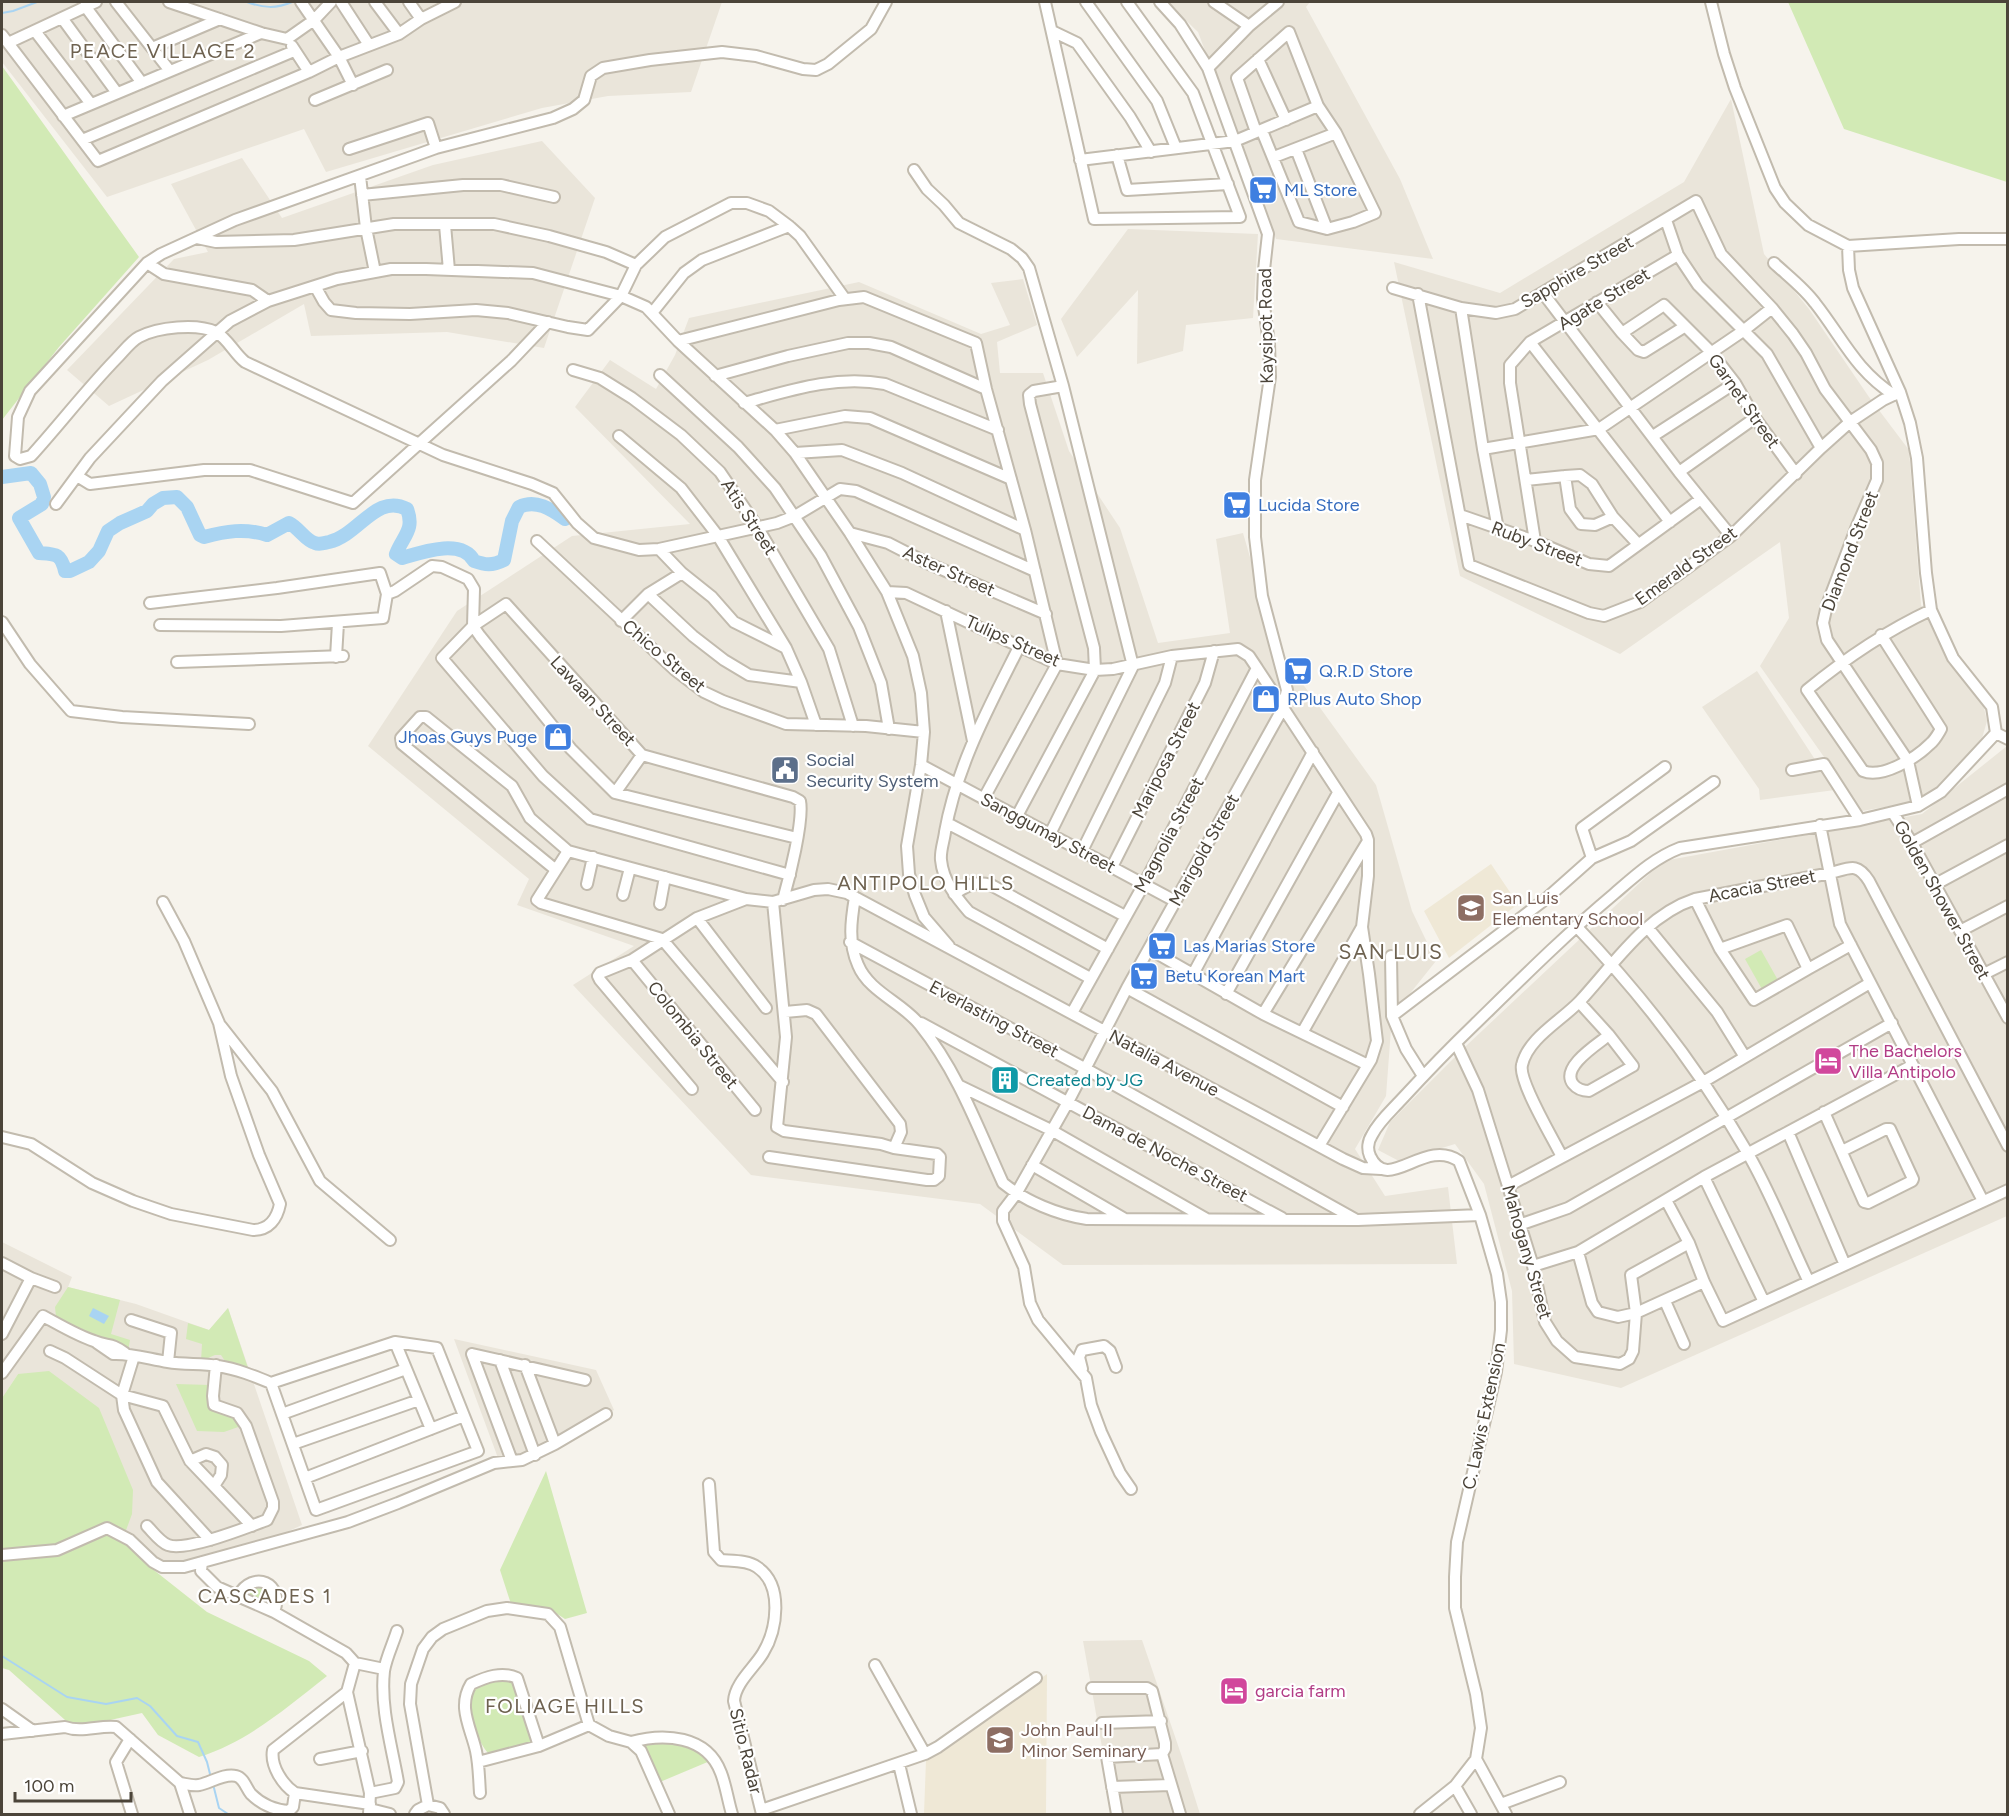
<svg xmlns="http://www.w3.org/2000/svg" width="2009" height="1816" font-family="Figtree,sans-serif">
<rect width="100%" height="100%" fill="#f6f3ec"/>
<path fill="#eae5da" d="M2,2H722L691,92L608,96L542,108L326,172L304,129L107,197L2,62Z
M1167,2H1310L1306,7L1400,179L1433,259L1276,239L1198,32Z
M1731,99L1764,254L1809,309L1869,397L1909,450L1921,605L1948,663L1982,700L1987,721L1981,742L1925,800L1862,811L1760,666L1789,618L1780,542L1620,654L1460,576L1394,262L1500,293L1684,182Z
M542,141L595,198L544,348L447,332L311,336L304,304L208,360L109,406L67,370L174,259L208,252L171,184L242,158L282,218L433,165Z
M1128,229L1258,234L1253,318L1186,325L1183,351L1137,364L1138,290L1077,357L1061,319Z
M1023,279L1037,325L997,342L1000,373H1043L1069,451L1120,528L1158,643L1230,633L1216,539L1243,533L1276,647L1376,785L1412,911L1436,961L1392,1016L1386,1096L1355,1149L1385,1196L1448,1187L1457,1264L1063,1265L980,1204L751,1175L573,985L634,946L517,905L529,879L368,746L457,611L572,536L690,524L575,407L610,360L656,389L675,355L689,318L859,282L981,334L1010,325L991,283Z
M1757,671L1835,790L1760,800L1759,789L1702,707Z
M2007,746V1216L1621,1388L1514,1364L1512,1291L1484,1184L1455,1144L1399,1161L1378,1150L1390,1122L1467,1045L1663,861L1922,814Z
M2,1242L72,1277L68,1287L136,1304L209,1330L228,1308L302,1525L244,1552L167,1568L125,1533L18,1374L2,1398Z
M454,1339L596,1370L614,1410L521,1456L498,1458Z
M1142,1640L1182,1757L1200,1814H1114L1083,1641Z"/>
<path fill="#efe8d6" d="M1491,864L1518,904L1449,958L1424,911Z
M1047,1674L1046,1814H924L926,1760Z"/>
<path fill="#d2eab5" d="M1788,2H2007V182L1844,129Z
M2,66L139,257L59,347L2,420Z
M1761,950L1779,982L1763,991L1745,959Z
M68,1287L120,1300L111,1334L130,1340L128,1351L73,1328L56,1317L55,1307Z
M228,1308L250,1374L227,1364L221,1355H215L201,1361L202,1344L186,1339L188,1323L209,1330Z
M49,1371L99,1408L133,1490L132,1514L125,1533L129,1543L150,1567L207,1612L309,1661L327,1676C286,1708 249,1741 199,1757L158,1735L142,1713L74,1728L9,1670L2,1668V1398L18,1374Z
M176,1384L210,1385L208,1409L237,1418L241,1426L224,1432L197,1431Z
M546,1471L587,1613L565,1619C547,1606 533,1605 511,1604L500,1570Z
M266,1586L270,1598L264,1601L250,1595V1587Z
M505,1679L512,1680L515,1684L533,1740L532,1745L490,1755C477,1743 463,1705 474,1689C481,1681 495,1680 505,1679Z
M659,1741L688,1746L710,1761L660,1782L644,1745Z"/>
<path fill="#a9d4f2" d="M93,1308L109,1316L104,1324L89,1316Z"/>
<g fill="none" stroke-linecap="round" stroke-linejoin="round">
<path stroke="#a9d4f2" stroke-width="2" d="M247,2C263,8 276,9 292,2
M2,13L13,11L37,2
M2,1656L67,1697L106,1704L137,1698L150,1706L177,1736L198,1742L207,1762L211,1778
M213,1784L219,1808L228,1814"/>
<path stroke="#a9d4f2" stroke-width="14" d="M2,477L31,473L40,484L44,497L42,504L19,518L39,553C55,554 61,553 65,571H70L89,562L99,551L108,531L120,523L147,511L153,504L163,498L177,497L187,507L200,535L204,537C226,531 245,528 267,535L289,523C299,528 306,541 315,543C320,545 324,543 329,542C359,535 376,493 407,509C415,530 403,536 396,554L402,558C422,552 462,538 474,561C485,565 492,566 504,560L512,521L519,507C536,499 551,509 565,519"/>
<g stroke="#c2bbae" stroke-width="14">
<path id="minor" d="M116,2L170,71
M169,2L261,33L287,39L314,20L331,2
M301,2L339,57L353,85
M341,2L369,45
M375,2L399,34
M409,2L421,19
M886,2L871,29L828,64L816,70L803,69L756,56L722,52L650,60L603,68L591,76L584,100L573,109L553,118L436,148L414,156L235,220L161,254L147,263L30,391L18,417L15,456L20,459L31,456C60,424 86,390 116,359C123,352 131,341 139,337C158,327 197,323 216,332C228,339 234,353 245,362L443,455L532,484L553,493L577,523L594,538L639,550L659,549L777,523L795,516L840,489L856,491L1035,571
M1045,2L1094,219L1240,217L1193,93L1127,2
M1086,2L1157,101L1176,148
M1214,2L1249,26
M1711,2L1724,54L1735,88L1775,188L1785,203L1808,225L1848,246L1959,239H2008
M85,6L142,83
M62,18L117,93
M35,31L91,104
M1052,31L1077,43L1130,117L1151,152
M2,35L98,161L309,72L339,57L399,34L421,19L455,2
M8,43L96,2
M292,46L309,72
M152,48L220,19
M1258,59L1286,120
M1208,68L1249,26L1278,2
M315,100L387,70
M63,116L261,33
M1256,132L1237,78L1289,32L1318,106L1336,133L1375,213L1353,222L1327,229L1299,222L1262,131
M82,140L294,51
M349,149L428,123L436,148
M1296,149L1327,229
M1117,155L1127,190L1228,184
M1274,157L1336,133
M1080,160L1235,141L1318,106
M914,170L927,189L944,205L959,223L1011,249L1022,258L1029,268L1063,386L1133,666L1050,834
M360,176L366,228L375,272
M362,195L463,185H501L554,197
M1666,220L1678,255L1698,285L1767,354L1821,448
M445,225L449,270
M197,238L216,242L294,240L394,224H494L549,236L606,252L636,265
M147,263L164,274L252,290L268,301
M1774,263C1788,276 1804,288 1815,303C1842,337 1855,370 1894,395
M315,286L324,302L331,310L356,313L410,314L476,310L508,313L568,327L588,330L621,296L636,265L665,237L731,203H747L769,211L789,226L800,236L845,299
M1393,288L1461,308L1496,313L1515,309L1696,201L1721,254L1772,308L1793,334L1806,353L1825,389L1871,450L1877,463V480L1857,526L1827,605L1823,623L1827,640L1908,761L1918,806
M1543,293L1679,472L1731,536
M1418,294L1469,565L1589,613L1604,616L1640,602L1731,536L1821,448L1850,422L1883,400L1900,392
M1597,302L1622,333
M1461,308L1483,449L1498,529
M652,313L684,273L702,260L789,226
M1684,327L1644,352L1638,350L1622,333L1664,305L1711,352L1735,383L1755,418L1796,474
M678,341L839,300L864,297L976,343L986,389L1025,530L1057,664L984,798
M1530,342L1670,522
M573,370L600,378L632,398L681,435L720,472L758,528L829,649L853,726
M660,375L738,447L775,488L821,556L859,627L881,683L889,729
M715,376L788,356L848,343H869L891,347L986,389
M744,403C791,390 836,375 885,384L998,430
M775,430L845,416L870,418L1011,479
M619,436L681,488L718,536L786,648L801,682L816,725
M1653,436L1735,383
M1483,449L1599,429L1743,331L1772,308
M795,453L842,450L902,473L1025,530
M1679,472L1755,418
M77,476L90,484L204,470H250L353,503L511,361L548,322
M1526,480L1565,476
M56,504L90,458L162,381L230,321L268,301L337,279L391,269H426L533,273L621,296L646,307L678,341L775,430L795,453L850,533L887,592L913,656L921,693L924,732L921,765L907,846L909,874L915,895L924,917L949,946
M1460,515L1535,541L1589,564L1609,566L1701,499
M1613,517L1595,525L1581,524L1570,509L1565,476L1580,475L1592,484L1613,517L1638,544
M850,533L888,543L927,563L1046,614
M537,541L675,670L704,692L723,701L786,724L866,726L924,732
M1535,541L1510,383V365L1530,342L1678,255
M659,549L682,573L712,597L734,622L786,648
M887,592L906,593L1057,664L1095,670L1113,669L1172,656L1238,649L1249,656L1257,668L1144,884L1072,1013
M387,594L395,591L432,566L442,567L468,579L474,589L473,626L480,636L571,749L615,793L797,838
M648,594L693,636L724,660L749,675L801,682
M150,603L277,588L380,573L387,594L383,618L281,626L160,625
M946,611L973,741
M621,621L648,594L682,573
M2,622L30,664L71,711L122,717L249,724
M1881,635L1941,729C1938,734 1935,740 1930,744C1916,758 1882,779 1863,771L1807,690C1846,658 1886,631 1931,610
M1019,647C989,707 957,765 945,832C944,841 940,851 941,860C943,881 956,897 969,912L1090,978
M336,657L338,623
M177,662L343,656
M1257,668L1366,834L1368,840V876L1362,927L1369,974L1377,1041L1371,1060L1319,1146
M1996,733L2008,739
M921,765L1175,901
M1792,770L1824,764L1860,820
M615,793L642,755
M1893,813L1912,843L2008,1018
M1017,816L1095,670L1094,648L1030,404L1029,395L1034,391L1063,386
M947,823L1125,916
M1820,825L1840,924L1983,1201
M1912,843L2008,789
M568,851L537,900L541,903L662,939L783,1082
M1082,851L1165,683L1172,656
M1592,858L1582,828L1665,767
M1112,867L1205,683L1214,651
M556,870L402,744L401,738L420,717H426L512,786L530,818L568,851L746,899
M587,884L593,857
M1934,885L2008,845
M954,894C967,886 975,880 991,885L1108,949
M623,895L630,868
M855,897C851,921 848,942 858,965C869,992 903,1003 920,1025C958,1072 978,1128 1003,1183C1025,1201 1058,1215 1087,1219L1358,1220L1480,1215
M1695,899L1720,949L1754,1000L1808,969L1787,925L1720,949
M783,900C789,879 804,820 800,801L793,797L642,755L506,604L473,626L442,658L543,776L590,819L790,875
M660,904L665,877
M697,918L766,1008
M1576,926C1640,993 1701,1072 1747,1152C1770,1191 1788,1238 1808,1280
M1648,928L1717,1012L1745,1057
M1960,931L2008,906
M850,942L1086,1069L1355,1219
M1149,949L1263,1014L1368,1065
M1391,956L1392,1016L1406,1049L1423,1076
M632,960L755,1110
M1808,969L1851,945
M1984,974L2008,962
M1192,976L1313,752
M1127,988L1343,1107
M1226,994L1338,793
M1579,1002L1609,1035L1633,1066L1589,1091C1582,1091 1577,1089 1573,1084C1560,1067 1598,1044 1609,1035
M785,1012L807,1010L816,1014L900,1124L901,1132L894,1148
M1263,1014L1368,841
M1392,1016L1547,898L1592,858L1631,841L1714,782
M921,1023L1282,1218
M221,1026L272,1091L320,1181L390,1240
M1302,1033L1362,927
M1456,1043L1478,1090L1533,1266L1545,1322L1557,1341L1575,1357L1620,1364L1629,1359L1633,1351L1636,1313L1631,1275L1689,1243
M960,1086L1051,1130L1205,1218
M692,1089L600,980L598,976L600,973L632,960L697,918L746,899L773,902L814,890L828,889L847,893L1343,1159L1363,1168L1381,1169
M1824,1112L1864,1202L1868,1203L1912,1181L1913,1179L1890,1129H1886L1842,1151
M1788,1132L1845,1265
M2,1137L31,1144L92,1183L133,1201L171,1214L253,1230C269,1230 277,1219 280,1204L259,1155L231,1076L219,1023L184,941L163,902
M769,1157L927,1180H934L939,1176L940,1157L937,1154L894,1148L881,1144L784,1131L777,1127L786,1037L773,902
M1562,1157C1554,1140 1518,1081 1522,1065C1528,1038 1561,1021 1580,1001C1614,964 1646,915 1695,899L1831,873C1850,868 1857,862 1869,881L2008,1146
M1032,1165L1125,1219
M1704,1177L1764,1302
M1508,1186L1703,1082L1870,983
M1666,1200L1689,1243L1704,1282L1723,1321L2008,1190
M1519,1225L1568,1208L1892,1023
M1578,1252L1592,1303L1598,1312L1618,1317L1636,1313L1704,1282
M2,1263L31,1278L55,1287
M1533,1266L1578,1252L1704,1177L1913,1065
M1665,1301L1684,1344
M131,1320L171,1333L168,1362
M2,1334L31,1278
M395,1342L437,1348L478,1451L316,1510L271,1383Z
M395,1342L431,1429
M97,1343L113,1354C131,1353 149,1359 168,1362C184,1365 202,1363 218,1366C237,1369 254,1376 271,1383
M50,1351L65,1358L122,1395L163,1406L190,1461L252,1526
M472,1354L585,1380
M472,1354L512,1461
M134,1356L122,1395L124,1410L157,1482L210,1540
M500,1360L535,1455
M525,1365L555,1444
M1082,1369L1079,1357L1082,1350L1104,1346L1110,1351L1116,1367
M2,1373L43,1316C60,1325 76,1335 94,1341C109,1347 110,1342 125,1353
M282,1414L406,1369
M293,1444L419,1400
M190,1461L206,1454L215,1457L222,1465L221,1475L214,1486
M305,1478L464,1416
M709,1484L714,1552L721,1560C732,1561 748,1560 757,1567C784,1585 777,1630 763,1653C754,1668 735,1683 734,1701L762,1814
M1131,1489L1120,1473L1101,1432L1091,1405L1086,1378L1038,1320L1030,1303L1024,1267L1003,1221V1211L1016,1194L1068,1102L1127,988L1283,708L1287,690L1262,596L1255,537V480L1270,377L1269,344L1263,298L1264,270L1268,234L1208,68L1180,24L1160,2
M147,1526C153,1532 160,1542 168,1545C186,1552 248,1527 267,1520L273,1508V1502L246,1426L237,1413L214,1405L213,1396L216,1365
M2,1555L57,1550L107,1528L130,1540L153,1562L162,1567H184L348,1522L398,1503L494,1463L522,1460L555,1444L606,1414
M202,1562L201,1571L217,1587L274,1612L346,1653L355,1663L384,1669
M238,1596C253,1569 285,1583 274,1612
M355,1663L347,1692L370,1793L369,1814
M875,1665L925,1754
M1092,1688H1147L1152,1691L1165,1743V1749L1162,1754L1180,1814
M347,1692L273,1750C270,1766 283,1785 295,1793L370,1804
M2,1709L33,1731
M1102,1723L1161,1721
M2,1734L65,1727C82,1733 99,1725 116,1727L180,1783L190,1814
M130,1739L116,1762L132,1814
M631,1742C664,1733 707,1735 721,1773C726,1786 728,1801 732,1814
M320,1759L362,1751
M1476,1759L1506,1814
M478,1762L539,1746L589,1725
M899,1764L911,1814
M180,1783C186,1784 193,1786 199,1785C210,1783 224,1773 236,1776C244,1778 246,1788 251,1794C262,1805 274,1810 289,1811L293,1807L295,1793
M1455,1786L1471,1814
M1112,1787L1170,1785
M370,1793L395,1788L398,1782C392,1747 380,1708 384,1671C386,1658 393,1644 397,1631
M480,1793C479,1779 479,1765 476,1751C471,1728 457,1707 471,1684C486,1677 502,1671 517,1678L539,1746
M1501,1804L1560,1782
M428,1805L410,1704L411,1684L423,1649L432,1637L443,1629L487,1611L507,1608L548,1614L560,1627L589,1725L609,1736L631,1742L641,1751L669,1814
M370,1809L390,1814
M761,1810L925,1754L938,1747L1036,1678
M415,1814L418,1810L428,1805L440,1808L444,1814
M1117,1814L1107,1757L1162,1754
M1420,1814L1455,1786L1476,1759L1481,1728L1476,1694L1455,1608V1577L1457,1542L1496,1372L1501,1330V1302L1497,1274L1480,1215L1459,1161C1424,1137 1388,1195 1370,1156C1367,1149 1368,1141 1372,1135C1379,1121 1391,1111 1401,1100C1425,1074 1449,1049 1474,1025C1520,980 1565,935 1614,894C1635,876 1654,858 1680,848L1860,820L1918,806L1941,792L1996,733L1992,707L1953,658L1931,610L1926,573L1917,458L1910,423L1900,392L1853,288L1849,270L1848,246"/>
</g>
<use href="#minor" stroke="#fff" stroke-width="10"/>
</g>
<defs>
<g id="supermarket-square" transform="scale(1.5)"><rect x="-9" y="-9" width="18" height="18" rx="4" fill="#3f7fe0" stroke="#fff"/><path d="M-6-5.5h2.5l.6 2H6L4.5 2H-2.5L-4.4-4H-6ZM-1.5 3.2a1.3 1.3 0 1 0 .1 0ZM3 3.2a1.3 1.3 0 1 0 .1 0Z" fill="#fff"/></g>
<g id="shop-square" transform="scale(1.5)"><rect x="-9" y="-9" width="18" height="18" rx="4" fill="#3f7fe0" stroke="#fff"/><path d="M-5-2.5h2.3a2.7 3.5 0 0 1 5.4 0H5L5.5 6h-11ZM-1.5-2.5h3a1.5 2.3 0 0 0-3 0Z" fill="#fff"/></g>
<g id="civic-square" transform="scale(1.5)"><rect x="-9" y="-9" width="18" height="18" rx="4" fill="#5c6f8a" stroke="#fff"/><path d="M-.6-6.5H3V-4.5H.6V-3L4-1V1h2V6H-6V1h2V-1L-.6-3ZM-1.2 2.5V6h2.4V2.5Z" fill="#fff"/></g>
<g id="school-square" transform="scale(1.5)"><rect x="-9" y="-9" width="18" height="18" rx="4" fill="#8d6e63" stroke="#fff"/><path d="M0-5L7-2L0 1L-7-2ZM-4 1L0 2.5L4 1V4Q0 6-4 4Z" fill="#fff"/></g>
<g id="hotel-square" transform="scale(1.5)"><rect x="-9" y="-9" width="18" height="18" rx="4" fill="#d1479c" stroke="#fff"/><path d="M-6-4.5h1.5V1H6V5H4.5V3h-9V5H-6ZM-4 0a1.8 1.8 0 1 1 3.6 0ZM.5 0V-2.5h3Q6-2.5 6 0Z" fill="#fff"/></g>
<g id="building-square" transform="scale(1.5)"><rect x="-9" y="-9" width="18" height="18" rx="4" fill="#0f9aa8" stroke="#fff"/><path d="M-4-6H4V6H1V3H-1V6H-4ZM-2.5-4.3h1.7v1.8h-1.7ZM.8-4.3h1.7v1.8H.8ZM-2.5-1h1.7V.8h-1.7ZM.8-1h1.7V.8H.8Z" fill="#fff"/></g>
<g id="university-square" transform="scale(1.5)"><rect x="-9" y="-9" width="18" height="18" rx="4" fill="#8d6e63" stroke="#fff"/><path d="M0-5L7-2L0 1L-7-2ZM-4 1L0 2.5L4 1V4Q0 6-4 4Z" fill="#fff"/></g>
</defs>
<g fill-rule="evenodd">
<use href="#supermarket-square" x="1263" y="190"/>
<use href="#supermarket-square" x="1237" y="505"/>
<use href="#supermarket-square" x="1298" y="671"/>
<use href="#shop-square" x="1266" y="699"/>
<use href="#shop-square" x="558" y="737"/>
<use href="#civic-square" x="785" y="770"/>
<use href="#school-square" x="1471" y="908"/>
<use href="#supermarket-square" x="1162" y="946"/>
<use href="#supermarket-square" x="1144" y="976"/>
<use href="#hotel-square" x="1828" y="1061"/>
<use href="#building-square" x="1005" y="1080"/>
<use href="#hotel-square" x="1234" y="1691"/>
<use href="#university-square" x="1000" y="1740"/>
</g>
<g text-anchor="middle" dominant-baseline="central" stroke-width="4.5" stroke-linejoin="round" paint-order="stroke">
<g font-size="18" fill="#366cbe" stroke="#fff" text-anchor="start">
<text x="1284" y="190">ML Store</text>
<text x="1258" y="505">Lucida Store</text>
<text x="1319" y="671">Q.R.D Store</text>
<text x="1287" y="699">RPlus Auto Shop</text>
<text x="537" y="737" text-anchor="end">Jhoas Guys Puge</text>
<text x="1183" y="946">Las Marias Store</text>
<text x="1165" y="976">Betu Korean Mart</text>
</g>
<g font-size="18" fill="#4b4439" stroke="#fff">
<text transform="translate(1577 272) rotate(-30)">Sapphire Street</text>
<text transform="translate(1604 299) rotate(-31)">Agate Street</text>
<text transform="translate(1266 326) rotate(-91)">Kaysipot Road</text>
<text transform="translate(1744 401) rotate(55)">Garnet Street</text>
<text transform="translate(749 517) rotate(57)">Atis Street</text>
<text transform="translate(1537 544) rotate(21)">Ruby Street</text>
<text transform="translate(1850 551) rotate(-69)">Diamond Street</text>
<text transform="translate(1686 566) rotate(-36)">Emerald Street</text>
<text transform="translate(949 571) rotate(24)">Aster Street</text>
<text transform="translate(1013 641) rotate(24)">Tulips Street</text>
<text transform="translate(664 656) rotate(40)">Chico Street</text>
<text transform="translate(593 701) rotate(47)">Lawaan Street</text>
<text transform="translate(1166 760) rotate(-63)">Mariposa Street</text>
<text transform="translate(1048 833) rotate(28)">Sanggumay Street</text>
<text transform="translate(1169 835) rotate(-62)">Magnolia Street</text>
<text transform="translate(1204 850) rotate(-61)">Marigold Street</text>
<text transform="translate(1762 886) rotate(-11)">Acacia Street</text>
<text transform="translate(1942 900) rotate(61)">Golden Shower Street</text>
<text transform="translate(994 1019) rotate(28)">Everlasting Street</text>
<text transform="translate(693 1035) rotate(51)">Colombia Street</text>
<text transform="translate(1164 1063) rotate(28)">Natalia Avenue</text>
<text transform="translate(1165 1154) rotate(28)">Dama de Noche Street</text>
<text transform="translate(1527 1252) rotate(74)">Mahogany Street</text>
<text transform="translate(1484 1416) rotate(-78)">C. Lawis Extension</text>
<text transform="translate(746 1751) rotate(76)">Sitio Radar</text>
</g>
<g font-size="18" fill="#4e5e75" stroke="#fff" text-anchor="start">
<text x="806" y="760">Social<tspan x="806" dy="21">Security System</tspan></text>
</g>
<g font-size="18" fill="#785e54" stroke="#fff" text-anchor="start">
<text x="1492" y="898">San Luis<tspan x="1492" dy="21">Elementary School</tspan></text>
<text x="1021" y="1730">John Paul II<tspan x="1021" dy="21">Minor Seminary</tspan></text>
</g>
<g font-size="18" fill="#b23c85" stroke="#fff" text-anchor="start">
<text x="1849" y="1051">The Bachelors<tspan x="1849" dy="21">Villa Antipolo</tspan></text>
<text x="1255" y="1691">garcia farm</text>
</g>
<g font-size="18" fill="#0d838f" stroke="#fff" text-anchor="start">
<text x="1026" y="1080">Created by JG</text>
</g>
<g font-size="20" letter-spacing="1.5" fill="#6e6250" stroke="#fff">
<text x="163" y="51">PEACE VILLAGE 2</text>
<text x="926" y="883">ANTIPOLO HILLS</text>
<text x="265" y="1596">CASCADES 1</text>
<text x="565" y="1706">FOLIAGE HILLS</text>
</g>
<g font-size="21" letter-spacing="1.5" fill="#6e6250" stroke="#fff">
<text x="1391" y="951">SAN LUIS</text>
</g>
</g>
<rect width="2009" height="1816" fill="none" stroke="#4b4439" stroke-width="6"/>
<path d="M15 1792v9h116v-9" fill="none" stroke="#4b4439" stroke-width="3"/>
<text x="24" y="1792" font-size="18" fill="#4b4439" stroke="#ffffff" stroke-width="4.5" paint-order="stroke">100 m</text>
</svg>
